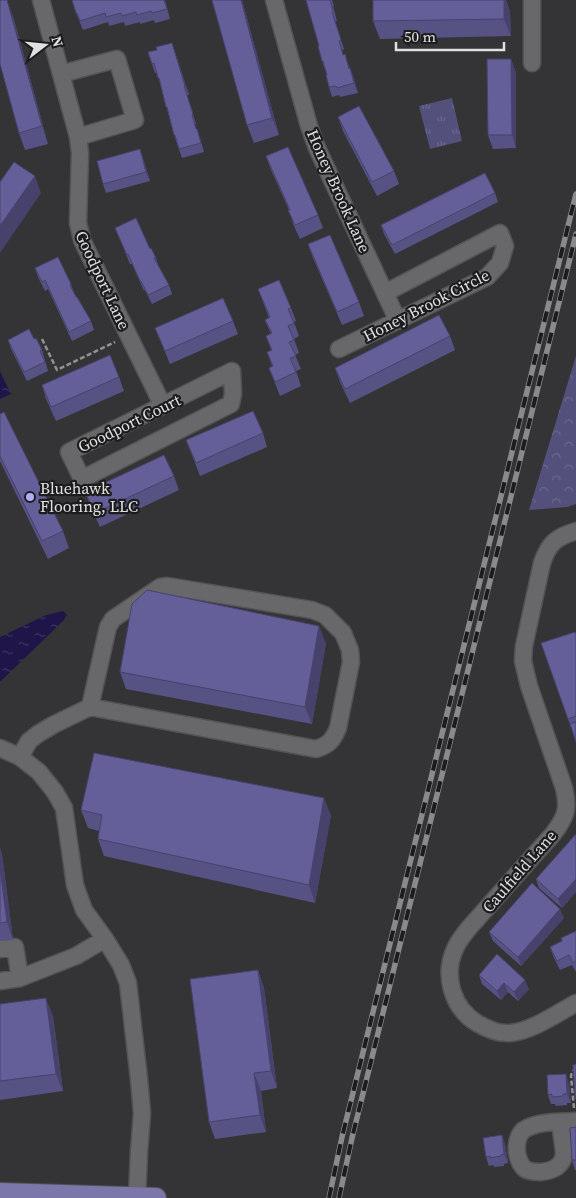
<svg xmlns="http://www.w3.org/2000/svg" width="576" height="1198" font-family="'Source Serif 4',serif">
<defs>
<pattern id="grass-tufts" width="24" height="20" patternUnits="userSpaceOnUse" patternTransform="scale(1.25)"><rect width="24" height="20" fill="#53507c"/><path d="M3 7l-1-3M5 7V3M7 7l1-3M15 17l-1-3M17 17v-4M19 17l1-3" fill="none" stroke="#6b698e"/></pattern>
<pattern id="forest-crowns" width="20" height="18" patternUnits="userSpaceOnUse" patternTransform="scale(1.25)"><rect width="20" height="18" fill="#53507c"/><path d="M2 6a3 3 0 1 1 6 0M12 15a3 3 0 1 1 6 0" fill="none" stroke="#6b698e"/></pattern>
<pattern id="water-ripples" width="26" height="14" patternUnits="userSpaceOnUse" patternTransform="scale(1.25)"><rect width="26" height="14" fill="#201548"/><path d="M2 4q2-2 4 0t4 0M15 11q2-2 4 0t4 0" fill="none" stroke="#403762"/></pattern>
</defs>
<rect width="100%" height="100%" fill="#343437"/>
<path fill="url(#grass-tufts)" d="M452,98L462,141L430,149L419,106Z"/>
<path fill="url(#forest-crowns)" d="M576,356V504L567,507L529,510Z"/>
<path fill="url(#water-ripples)" d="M0,371L11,394L0,399Z
M63,611L67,615L63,621L0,682V637L46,615Z"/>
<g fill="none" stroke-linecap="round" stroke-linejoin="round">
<g stroke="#535355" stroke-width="19">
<path id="minor" d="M41,0L78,137L80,153L78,223L82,240L163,406
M274,0L309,126L317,148L398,321
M532,63V0
M61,74L117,59L135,120L78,137
M339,349L487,277L500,263L505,246L500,233L385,293
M232,371L233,394L231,404L82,479L69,452Z
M576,531C556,537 549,543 542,563L524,646L523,661L529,686L564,788C569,809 566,817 553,834L468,929C463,936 458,941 455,949C443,975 452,1008 477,1023C487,1029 498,1034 510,1033C532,1031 556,1014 576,1003
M0,748L20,757L39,772L55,792L64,808L75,885L84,910L105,939L121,965L128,983L139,1079L142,1113L139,1152L137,1198
M20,757L29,741L38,734L53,725L90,707L316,749C329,745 333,740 338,728L351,662L350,650L343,633L325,615L312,610L167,586L160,587L113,619L108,627L90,707
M0,949L15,947L20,978
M0,981L20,978L76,956L105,939
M560,1122L564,1152C564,1166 553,1171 540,1172C535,1172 530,1172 525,1169C518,1163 516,1152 517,1144C518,1137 520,1131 527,1128C541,1121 560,1122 576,1121"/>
</g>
<g stroke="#535355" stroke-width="22">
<path id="major" d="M0,1193L156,1198"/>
</g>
<path stroke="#929294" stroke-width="2.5" stroke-dasharray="5 2.5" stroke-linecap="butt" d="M42,339L57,370L115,342
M574,1108L571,1076L572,1072L576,1068"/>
<use href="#minor" stroke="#68686b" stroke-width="16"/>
<use href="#major" stroke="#7c77ab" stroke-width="20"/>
<g stroke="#8a8a8d" stroke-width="5.5">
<path id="rail" d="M329,1198L342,1137L576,194
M339,1198L352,1138L576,234"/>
</g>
<use href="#rail" stroke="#1c1c1d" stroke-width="4" stroke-dasharray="11" stroke-linecap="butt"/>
</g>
<path fill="#565284" d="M72,0H165L170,19L155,23L154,20L140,24V22L125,26L124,22L109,26L108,22L83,30L76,13Z
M212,0H242L279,135L254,143L247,125Z
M306,0H332L334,6H333L337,21H335L344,49L342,50L343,55L350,68L358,93L340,97L339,95L332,97L329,87L326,70H325L322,61L319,46Z
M373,0H506L510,12L511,36L380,39L373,21Z
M13,16L48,144L25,150L19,133Z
M172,43L189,95H187L196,124H195L196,129L200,138L204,152L182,158L174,135L161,87L157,73H155L152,64L157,50Z
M511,59L516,73V148L493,149L488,135Z
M338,117L394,171L399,184L377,196L343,131Z
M140,149L150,181L106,193L103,184Z
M266,156L318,215L323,228L300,239L293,224L289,210L271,170Z
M495,193L498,202L395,254L384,234L381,225Z
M115,228L150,249L156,258L159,267L169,285L172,294L152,304L145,290L144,291L132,264H130Z
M308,244L359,302L364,316L342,325L313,258Z
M35,268L71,284L74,293L91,321L94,330L72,341L48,289L45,291L38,277Z
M258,289L291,308L296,321L294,322L299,336L294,339L299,353L295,355L301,369L296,371L301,386L280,396L269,368L272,366L267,352L271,350L266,336L271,334L265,320L269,318Z
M233,321L238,334L170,364L155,328Z
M450,336L455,350L350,403L340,382L335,368Z
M34,339L42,350L48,371L27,381L11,349L8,340Z
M119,377L124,391L56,421L46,399L42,385Z
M0,414L63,531L69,548L48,559L0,461Z
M263,433L267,447L200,476L186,440Z
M174,476L179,490L100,527L90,505L85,492Z
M576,634V742L568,719Z
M326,643L312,724L126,689L120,672Z
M81,810L331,815L315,903L104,856L98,839L99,831L88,828Z
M576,834V892L562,908L539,888L536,879Z
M0,848L2,854L13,940L0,941Z
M564,918L521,966L493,941L489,932Z
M576,931V972L572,965L560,970L553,956L550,947L562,941Z
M258,970L264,988L277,1088L261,1091L266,1132L215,1139L209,1122Z
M479,975L529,989L518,1001L508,992L501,1000L482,984Z
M0,1004L53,1016L63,1091L0,1100Z
M569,1083L571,1103H567V1105L556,1106L555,1104H551L548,1095Z
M576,1127V1170H575L572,1160Z
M502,1135L505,1144L508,1163L504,1164V1166L494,1167L493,1165L489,1166L486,1157Z"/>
<path fill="#46426b" d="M7,0L13,16L48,144L42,126Z
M164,0H165L170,19L167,9Z
M241,0H242L279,135L272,118Z
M504,0H506L510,12L511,36L504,19Z
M172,43L175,52L189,95L185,86Z
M511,59L516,73V148L512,135Z
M350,68L354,78L358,93L354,83Z
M140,149L143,158L150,181L146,172Z
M35,176L41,193L0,253V226Z
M319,626L326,643L312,724L305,707Z
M324,798L331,815L315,903L309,885Z
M0,848L2,854L13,940L7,922L0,868Z
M576,879V892L562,908L558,899Z
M560,909L564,918L521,966L518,957Z
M258,970L264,988L277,1088L271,1071Z
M525,980L529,989L518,1001L514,992Z
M504,983L508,992L501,1000L497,991Z
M46,998L53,1016L63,1091L56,1074Z
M254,1073L261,1091L266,1132L260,1115Z
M566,1074L569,1083L571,1103L567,1094Z
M502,1135L505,1144L508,1163L504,1154Z"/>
<path fill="#645f99" stroke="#46426b" d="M2,0H7L42,126L19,133L0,64V1Z
M72,0H164L167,9L152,13L151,11L137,15L136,12L122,16L121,13L106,17L105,13L80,21L77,13H76Z
M212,0H241L272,118L247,125Z
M306,0H330L333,11L332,12L341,40L339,41L343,55L345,54L349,69L350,68L354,83L337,88L336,86L329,87L326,75H327L323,61H322L318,46H319Z
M373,0H504V19L373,21Z
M172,43L185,86H184L193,114L192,115L196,129H197L201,143L179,149L175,135H174L167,107H166L159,78H158L154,63L152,64L148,52L157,50L156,47Z
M487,59H511L512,135H488Z
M359,106L394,171L372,182L338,117Z
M288,147L318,215L295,225L288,210H290L266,156Z
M140,149L146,172L103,184L97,161Z
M14,162L35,176L0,226V182Z
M485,173L495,193L392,245L381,225Z
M136,218L150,249L151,248L156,258H154L169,285L148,295L141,281H140L128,254L127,255L115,228Z
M330,235L359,302L337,312L308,244Z
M58,257L71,284L70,285L76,297H77L91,321L69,332L45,280L42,282L35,268Z
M279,280L291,308L288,309L294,323L288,326L294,340L289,342L296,356L290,358L296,372L275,382L269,368L273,366L267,352L272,350L266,336L272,333L265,320L270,317L258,289Z
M223,298L233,321L165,351L155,328Z
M439,315L450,336L345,389L335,368Z
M29,329L34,339L36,338L42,350L40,351L45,362L24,372L8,340Z
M110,355L119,377L51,407L42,385Z
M253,411L263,433L196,463L186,440Z
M4,412L63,531L42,541L0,456V414Z
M164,455L174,476L95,513L85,492Z
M147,590L319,626L305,707L120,672L132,604Z
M575,632L576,634V716L568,719L541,643Z
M576,722V742L570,724Z
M94,753L324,798L309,885L98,839L102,815L81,810Z
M576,834V879L558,899L536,879Z
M0,868L7,922L0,923Z
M532,883L560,909L518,957L489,932Z
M576,931V961L573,963L569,955L557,961L550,947L562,941L561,938Z
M497,954L525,980L514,992L504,983L497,991L479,975Z
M258,970L271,1071L254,1073L260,1115L209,1122L190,979Z
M46,998L56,1074L0,1081V1004Z
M576,1064V1098H575L573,1065Z
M566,1074L567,1094H563V1096L552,1097V1094L548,1095L547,1075Z
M576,1127V1160H572L570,1128Z
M502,1135L504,1154L501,1155V1156L490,1158V1156L486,1157L483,1138Z"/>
<circle fill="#b3adf9" stroke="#1c1c1d" stroke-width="2" cx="30" cy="497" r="5"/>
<g text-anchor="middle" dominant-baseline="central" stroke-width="4.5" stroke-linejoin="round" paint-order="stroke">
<g font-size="16" fill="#e0e0e2" stroke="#1c1c1d">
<text transform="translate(339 191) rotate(66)">Honey Brook Lane</text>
<text transform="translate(103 280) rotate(65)">Goodport Lane</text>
<text transform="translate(426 305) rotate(-27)">Honey Brook Circle</text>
<text transform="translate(129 423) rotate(-26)">Goodport Court</text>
<text transform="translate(519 871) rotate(-49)">Caulfield Lane</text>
</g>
<g font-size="16" fill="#e0e0e2" stroke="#1c1c1d" text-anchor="start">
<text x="40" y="488">Bluehawk<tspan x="40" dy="18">Flooring, LLC</tspan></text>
</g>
</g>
<g transform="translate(45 45) rotate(74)" stroke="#1c1c1d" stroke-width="4" paint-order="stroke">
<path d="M0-4L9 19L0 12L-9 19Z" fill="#e0e0e2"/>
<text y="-8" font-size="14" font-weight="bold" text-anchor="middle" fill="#e0e0e2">N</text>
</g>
<path d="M396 42v8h108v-8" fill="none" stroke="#e0e0e2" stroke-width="2.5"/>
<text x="404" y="42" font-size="15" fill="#e0e0e2" stroke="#1c1c1d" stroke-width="4" paint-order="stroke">50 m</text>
</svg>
